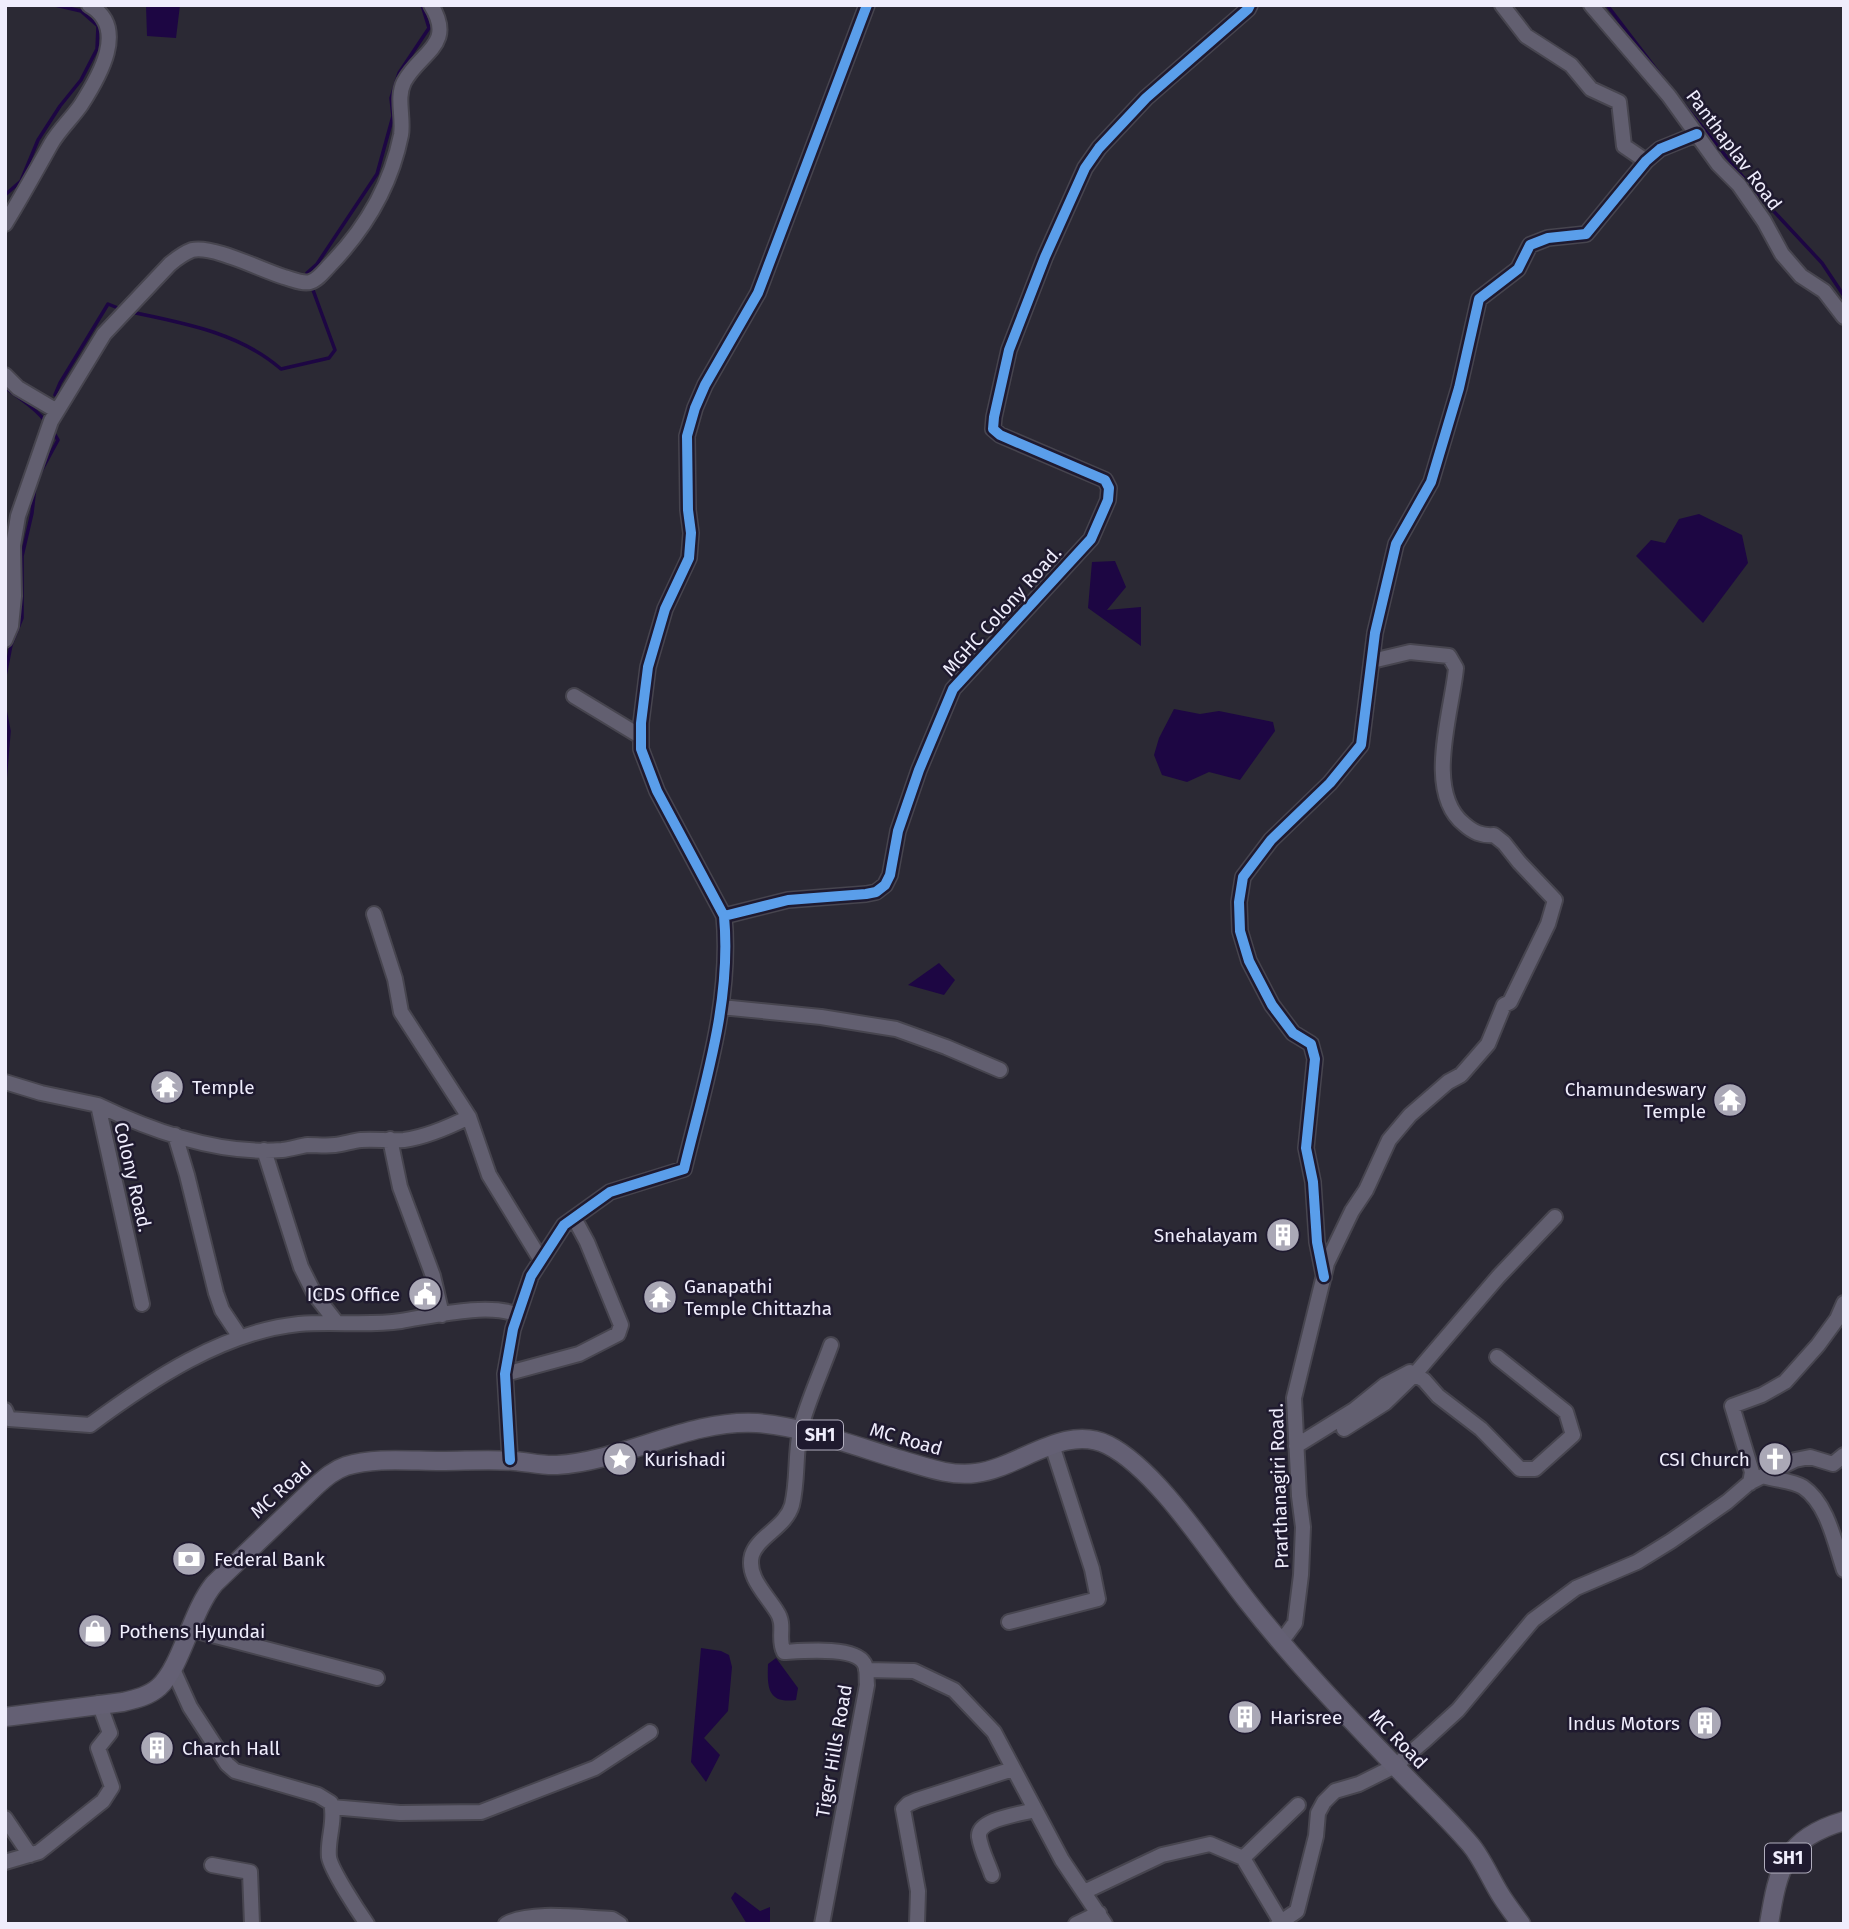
<svg xmlns="http://www.w3.org/2000/svg" width="1849" height="1929" font-family="'Fira Sans',sans-serif">
<rect width="100%" height="100%" fill="#2b2934"/>
<path fill="#1d0643" d="M146,5H180L176,38L147,36Z
M1699,514L1742,535L1748,563L1703,623L1636,556L1651,540L1665,543L1679,519Z
M1115,561L1126,587L1107,610L1141,607V646L1088,608L1092,562Z
M1174,709L1200,714L1219,711L1273,722L1275,731L1240,780L1209,772L1187,782L1162,775L1154,755L1159,738Z
M939,963L955,980L944,995L908,985Z
M701,1648L721,1651L729,1655L732,1667L728,1711L704,1738L720,1755L706,1782L691,1762Z
M776,1658L798,1688L796,1700C768,1704 767,1688 768,1664Z
M735,1892L760,1911L770,1907V1924H747L731,1898Z"/>
<g fill="none" stroke-linecap="round" stroke-linejoin="round">
<path stroke="#1d0643" stroke-width="3.5" d="M1607,5L1662,77
M1682,102L1752,188L1822,263L1844,296
M5,195L21,181L38,140L60,106L81,80L97,49L98,26L81,11L55,5
M307,273L317,264L377,174L393,116L391,98L399,73L429,28L422,5
M131,312C184,323 240,333 281,369L329,358L335,350L313,290
M5,387C19,399 34,406 45,421
M55,395L60,383L108,304L118,308
M39,475L58,440L52,430
M5,676L11,645L22,618V556L32,513L35,486
M5,710L9,731L5,781"/>
<g stroke="#47454f" stroke-width="18">
<path id="minor" d="M1502,5L1526,36L1571,65L1591,89L1619,102L1624,146L1646,161
M1591,5L1669,96L1718,164L1739,185L1764,221L1782,254L1801,276L1824,291L1844,317
M5,224C21,198 36,171 51,144C59,130 72,118 81,105C99,77 129,27 89,5
M5,375L18,388L57,411
M5,640L11,626L14,596L13,545L18,516L51,421L104,334L170,264C176,259 184,253 192,250C213,245 261,270 284,277C292,279 302,284 310,282C318,280 325,270 330,265C365,229 391,185 401,135C404,118 396,98 404,82C420,52 456,45 431,5
M574,696L640,736
M374,914L395,979L401,1012L469,1117L489,1175L541,1260
M724,916L788,900L866,894L876,892L885,885L890,875L898,831L919,770L953,689L1091,539L1108,500L1109,488L1105,480L1000,435L993,429L994,417L1009,350L1045,257L1085,168L1099,148L1146,98L1248,9L1250,5
M721,1007L821,1017L896,1029L946,1047L1000,1070
M5,1082L41,1093L98,1105
M175,1135L187,1175L216,1293L222,1310L240,1337
M390,1139L400,1187L433,1276L442,1315
M264,1150L301,1267L315,1295L337,1323
M1324,1277L1317,1242L1313,1182L1306,1148L1315,1059L1311,1044L1293,1033L1272,1005L1249,961L1240,931L1239,902L1243,877L1271,840L1330,783L1361,745L1375,633L1396,544L1431,482L1459,388L1479,299L1518,269L1530,245L1548,238L1586,234L1646,161L1660,149L1697,134
M142,1304L98,1105C152,1131 221,1155 282,1150C291,1149 300,1146 308,1145C317,1145 326,1146 335,1145C344,1144 352,1141 361,1140C375,1139 390,1141 404,1140C426,1137 449,1127 469,1117
M505,1374L579,1354L618,1334L621,1325L587,1242L574,1218
M5,1410L9,1419L90,1425C151,1380 222,1332 299,1324C333,1321 368,1326 401,1321C433,1316 488,1302 518,1315
M1344,1429L1385,1403L1415,1374L1498,1277L1555,1217
M1296,1446L1354,1410L1385,1385L1410,1372L1424,1380L1438,1396L1481,1429L1520,1469H1535L1573,1435L1566,1412L1497,1357
M510,1460L505,1374L513,1329L531,1276L564,1225L610,1192L684,1169C704,1086 732,1002 724,916L657,791L641,749V723L648,667L665,609L689,558L691,533L688,510L687,436L695,408L705,385L758,293L867,5
M1766,1477C1776,1480 1793,1481 1803,1487C1828,1504 1835,1544 1844,1570
M1750,1483L1752,1472L1732,1406L1762,1395L1785,1382L1818,1345L1837,1319L1844,1303
M1009,1622L1098,1599L1092,1569L1052,1445
M189,1629L377,1678
M1281,1642L1295,1623L1301,1575L1303,1527L1299,1496L1294,1398L1327,1263L1352,1211L1366,1190L1389,1140L1410,1115L1448,1082L1461,1075L1488,1044L1504,1005L1510,1002L1548,924L1555,900L1519,862L1504,843L1494,835C1481,836 1473,832 1464,824C1424,792 1452,712 1456,668L1449,656L1410,652L1372,661
M172,1667L190,1707L227,1764L235,1771L318,1795L331,1803C336,1821 327,1839 329,1857C331,1870 358,1911 367,1924
M866,1670L914,1671L954,1690L994,1732L1062,1860L1105,1924
M332,1807L400,1813L481,1812L595,1768L650,1732
M5,1818L30,1855
M5,1862L39,1852L103,1801L112,1787L98,1748L110,1733L99,1703
M212,1865L250,1872L252,1924
M992,1875C988,1863 981,1850 979,1837C977,1819 1021,1814 1035,1810
M1084,1892L1162,1855L1210,1844L1243,1858
M1281,1922L1243,1858L1298,1805
M506,1924C531,1910 583,1918 612,1919L620,1924
M822,1924L867,1685C866,1678 868,1669 864,1663C854,1646 802,1651 784,1652C777,1639 786,1625 777,1612C767,1595 746,1577 752,1555C758,1536 786,1527 792,1505C798,1481 795,1455 800,1431C807,1402 821,1373 831,1345
M917,1924L918,1891L903,1809L908,1804L917,1800L1013,1769
M1076,1924L1099,1913
M1278,1924L1297,1911L1316,1836L1318,1813L1324,1802L1335,1791L1359,1784L1395,1766L1423,1742L1458,1710L1533,1620L1576,1588L1637,1562L1671,1541L1727,1502L1749,1483L1795,1460L1810,1457L1833,1464L1844,1455"/>
</g>
<g stroke="#47454f" stroke-width="21">
<path id="major" d="M5,1717L123,1702C136,1699 149,1696 159,1687C182,1666 191,1612 214,1584L316,1486C325,1478 334,1470 346,1466C375,1457 410,1461 441,1461C465,1461 490,1459 514,1461C528,1462 543,1466 557,1465C624,1461 689,1419 757,1423C805,1427 852,1445 898,1459C923,1466 950,1477 976,1473C1019,1468 1064,1423 1108,1445C1158,1470 1213,1558 1248,1602C1295,1662 1347,1716 1399,1770C1423,1795 1448,1818 1470,1844C1482,1858 1490,1878 1500,1894C1506,1904 1514,1914 1521,1924
M1769,1924C1778,1868 1785,1838 1844,1821"/>
</g>
<use href="#minor" stroke="#625f70" stroke-width="14"/>
<use href="#major" stroke="#646074" stroke-width="18"/>
<g stroke="#1f1a2f" stroke-width="15">
<path id="cycleway" d="M724,916L788,900L866,894L876,892L885,885L890,875L898,831L919,770L953,689L1091,539L1108,500L1109,488L1105,480L1000,435L993,429L994,417L1009,350L1045,257L1085,168L1099,148L1146,98L1248,9L1250,5
M1324,1277L1317,1242L1313,1182L1306,1148L1315,1059L1311,1044L1293,1033L1272,1005L1249,961L1240,931L1239,902L1243,877L1271,840L1330,783L1361,745L1375,633L1396,544L1431,482L1459,388L1479,299L1518,269L1530,245L1548,238L1586,234L1646,161L1660,149L1697,134
M510,1460L505,1374L513,1329L531,1276L564,1225L610,1192L684,1169C704,1086 732,1002 724,916L657,791L641,749V723L648,667L665,609L689,558L691,533L688,510L687,436L695,408L705,385L758,293L867,5"/>
</g>
<use href="#cycleway" stroke="#5a9eea" stroke-width="10"/>
</g>
<defs>
<g id="temple-disc" transform="scale(1.75)"><circle r="9.5" fill="#aaa8b6" stroke="#1f1a2f"/><path d="M0-6L5-2H3V0L6.5 2.5H4V6H1.5V3h-3V6H-4V2.5H-6.5L-3 0V-2H-5Z" fill="#fff"/></g>
<g id="building-disc" transform="scale(1.75)"><circle r="9.5" fill="#aaa8b6" stroke="#1f1a2f"/><path d="M-4-6H4V6H1V3H-1V6H-4ZM-2.5-4.3h1.7v1.8h-1.7ZM.8-4.3h1.7v1.8H.8ZM-2.5-1h1.7V.8h-1.7ZM.8-1h1.7V.8H.8Z" fill="#fff"/></g>
<g id="civic-disc" transform="scale(1.75)"><circle r="9.5" fill="#aaa8b6" stroke="#1f1a2f"/><path d="M-.6-6.5H3V-4.5H.6V-3L4-1V1h2V6H-6V1h2V-1L-.6-3ZM-1.2 2.5V6h2.4V2.5Z" fill="#fff"/></g>
<g id="sight-disc" transform="scale(1.75)"><circle r="9.5" fill="#aaa8b6" stroke="#1f1a2f"/><path d="M0-6L1.8-2.2L6-1.7L2.9 1.2L3.7 5.4L0 3.3L-3.7 5.4L-2.9 1.2L-6-1.7L-1.8-2.2Z" fill="#fff"/></g>
<g id="church-disc" transform="scale(1.75)"><circle r="9.5" fill="#aaa8b6" stroke="#1f1a2f"/><path d="M-1.2-6h2.4v3.5h3.3v2.4h-3.3V6h-2.4V-.1h-3.3v-2.4h3.3Z" fill="#fff"/></g>
<g id="bank-disc" transform="scale(1.75)"><circle r="9.5" fill="#aaa8b6" stroke="#1f1a2f"/><path d="M-6-4H6V4H-6ZM0-2.3a2.3 2.3 0 1 0 0 4.6a2.3 2.3 0 1 0 0-4.6Z" fill="#fff"/></g>
<g id="shop-disc" transform="scale(1.75)"><circle r="9.5" fill="#aaa8b6" stroke="#1f1a2f"/><path d="M-5-2.5h2.3a2.7 3.5 0 0 1 5.4 0H5L5.5 6h-11ZM-1.5-2.5h3a1.5 2.3 0 0 0-3 0Z" fill="#fff"/></g>
</defs>
<g fill-rule="evenodd">
<use href="#temple-disc" x="167" y="1087"/>
<use href="#temple-disc" x="1730" y="1100"/>
<use href="#building-disc" x="1283" y="1235"/>
<use href="#civic-disc" x="425" y="1294"/>
<use href="#temple-disc" x="660" y="1297"/>
<use href="#sight-disc" x="620" y="1459"/>
<use href="#church-disc" x="1775" y="1459"/>
<use href="#bank-disc" x="189" y="1559"/>
<use href="#shop-disc" x="95" y="1631"/>
<use href="#building-disc" x="1245" y="1717"/>
<use href="#building-disc" x="1705" y="1723"/>
<use href="#building-disc" x="157" y="1748"/>
</g>
<g text-anchor="middle" dominant-baseline="central" stroke-width="5" stroke-linejoin="round" paint-order="stroke">
<g fill="#1f1a2f" stroke="#b1aebe" stroke-width="2">
<rect x="797" y="1420.5" width="46" height="29" rx="5"/>
<rect x="1765" y="1843.5" width="46" height="29" rx="5"/>
</g>
<g font-size="18" font-weight="bold" fill="#efedfc">
<text x="820" y="1435">SH1</text>
<text x="1788" y="1858">SH1</text>
</g>
<g font-size="19" fill="#efedfc" stroke="#1f1a2f">
<text transform="translate(1734 150) rotate(53)">Panthaplav Road</text>
<text transform="translate(1002 611) rotate(-48)">MGHC Colony Road.</text>
<text transform="translate(133 1177) rotate(77)">Colony Road.</text>
<text transform="translate(906 1439) rotate(16)">MC Road</text>
<text transform="translate(1279 1486) rotate(-92)">Prarthanagiri Road.</text>
<text transform="translate(281 1490) rotate(-42)">MC Road</text>
<text transform="translate(1398 1739) rotate(46)">MC Road</text>
<text transform="translate(834 1751) rotate(-80)">Tiger Hills Road</text>
</g>
<g font-size="19" fill="#efedfc" stroke="#1f1a2f" text-anchor="start">
<text x="192" y="1087">Temple</text>
<text x="1706" y="1089" text-anchor="end">Chamundeswary<tspan x="1706" dy="22">Temple</tspan></text>
<text x="1258" y="1235" text-anchor="end">Snehalayam</text>
<text x="684" y="1286">Ganapathi<tspan x="684" dy="22">Temple Chittazha</tspan></text>
<text x="400" y="1294" text-anchor="end">ICDS Office</text>
<text x="644" y="1459">Kurishadi</text>
<text x="1750" y="1459" text-anchor="end">CSI Church</text>
<text x="214" y="1559">Federal Bank</text>
<text x="119" y="1631">Pothens Hyundai</text>
<text x="1270" y="1717">Harisree</text>
<text x="1680" y="1723" text-anchor="end">Indus Motors</text>
<text x="182" y="1748">Charch Hall</text>
</g>
</g>
<rect width="1849" height="1929" fill="none" stroke="#efedfc" stroke-width="14"/>
</svg>
